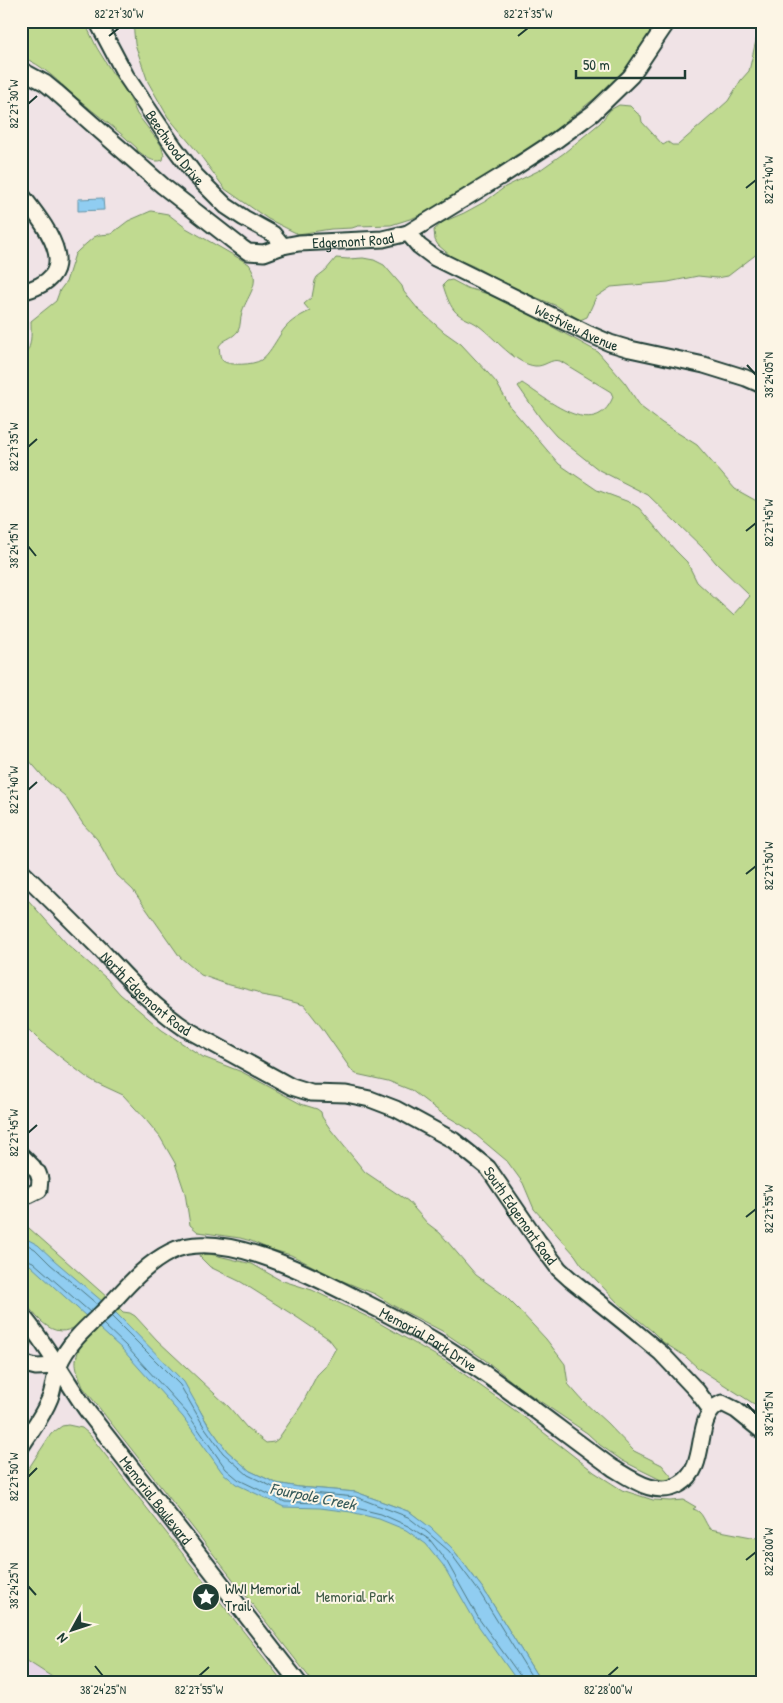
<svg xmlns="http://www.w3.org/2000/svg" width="783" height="1703" font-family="'Patrick Hand',sans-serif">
<rect width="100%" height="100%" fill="#f0e3e6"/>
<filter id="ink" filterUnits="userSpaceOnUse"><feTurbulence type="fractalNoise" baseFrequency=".02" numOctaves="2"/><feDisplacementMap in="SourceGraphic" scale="10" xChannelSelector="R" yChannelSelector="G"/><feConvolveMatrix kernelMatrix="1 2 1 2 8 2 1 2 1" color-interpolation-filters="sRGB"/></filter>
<g filter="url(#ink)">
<path fill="#e7d6e7" d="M21,1657L60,1682H21Z"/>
<path fill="#c0da90" stroke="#708c62" d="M21,21H84L97,48L113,74L125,88L137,114L161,145L164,155L163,160C153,164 145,156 137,150V148C118,130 97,115 77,98C60,84 43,64 21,57Z
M133,21H657L643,45L623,72L604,91L536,145L516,155L469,188L439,206L413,218L391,225L358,226L352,228L331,229L298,234L268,219L225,189L200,155L168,117L148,82L135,44Z
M762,27V252L758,253L728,276L717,278L698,276L668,282L611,287L596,297L587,317L580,320L557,306L518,290L473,266L452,257L438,245L435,240L434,230L443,222L464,213L486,201L505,187L540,170L564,153L600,123L610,110L619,105L630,106L637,113L641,116L642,122L663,145L668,142L672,145H678L728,101L741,80L749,71L757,36Z
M151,211L168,214L186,228L249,264C262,283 248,294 242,312C240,318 241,326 238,331C232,339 223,339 219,346C220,351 219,357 223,361C229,366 254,365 261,360C269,354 274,344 280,335C287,323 297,317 310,311L304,304L312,297L315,281L317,277L326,270L336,258L348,259L363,258L374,260L384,265L402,286L404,292L418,309L444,332L461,344L488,373L496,382L511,408L559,464L597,490L629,502L639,508L675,550L687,562L697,582L733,615L750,596L716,563L706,551L648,495L599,470L556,436L541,419L518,386L522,383C546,398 595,442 613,397L611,392L560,361C551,358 545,367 535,366C515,364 495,338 479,326C472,320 460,318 454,310C449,304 445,292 443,285L447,281L452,280L467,288L488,294L518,308L598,352L625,383L641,407L662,423L697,445L735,489L762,504V1409L698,1368L686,1357L663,1342L652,1331L618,1303L581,1264L575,1255L534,1209L523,1183L507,1161L470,1130L440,1112L411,1090L388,1081L356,1074L352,1071L322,1028L304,1005L278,998L261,995L257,992L226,984L201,975L180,957L133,890L117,875L97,839L83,824L65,796L47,781L21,751V359C33,349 31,335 31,321L56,301L60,290L66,282L75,254L79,250L94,237L99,235L111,234L128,221Z
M21,892L67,944L106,978L120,994L162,1030L203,1057L242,1072L301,1104L317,1109L321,1112L322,1117L331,1130L365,1172L408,1201L427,1223L440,1233L476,1275L504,1295L519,1310L546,1339L565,1364L568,1384L583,1401L607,1423L634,1451L662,1465L672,1477L668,1481H663L623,1461L600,1445L587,1433L519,1387L485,1360L442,1331L394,1306L375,1294L338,1279L291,1255L269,1249L251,1241L240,1238L198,1232L190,1225L185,1193L175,1163L160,1137L146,1120L123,1095L95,1082L85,1076L41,1042L21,1022Z
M21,1221L108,1298C92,1312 71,1343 47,1326C37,1319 29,1307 21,1298Z
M210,1254L252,1264L280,1280L312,1290L374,1320L447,1362L520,1414L594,1472L622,1490L653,1500L670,1501L684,1500L696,1507L693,1509C703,1511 704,1522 710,1529L762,1539V1682H541L484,1590L452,1548L423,1522L410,1512L356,1492L299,1487L276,1483L250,1471L227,1451L207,1423L196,1404L237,1474L414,1529L448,1556L537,1682H313L83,1387C80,1379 75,1369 76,1360C79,1338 103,1321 117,1306L123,1312L130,1313L135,1316L157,1340L229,1407L247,1428L266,1443L274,1442L278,1439L301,1406L317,1375L325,1367L336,1348L329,1339L298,1318L241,1282L210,1267L200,1257L199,1255Z
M21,1329L31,1342L30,1348L26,1351L21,1352Z
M68,1425L82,1428L89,1434L283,1682H60L21,1657V1480L51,1434L62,1426Z"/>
<path fill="#90cdf1" stroke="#6393a5" d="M103,198L104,210L78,211V199Z
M21,1236L38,1245L54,1260L117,1314L184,1382L207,1423L227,1451L250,1471L276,1483L299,1487L356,1492L410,1512L431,1528L452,1548L484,1590L541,1682H518L475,1621L443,1565L426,1544L406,1530L379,1519L351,1512L320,1508L284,1507L236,1484L222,1472L183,1417L122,1349L30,1265L21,1261Z"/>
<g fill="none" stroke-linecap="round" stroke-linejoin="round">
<path stroke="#4c7780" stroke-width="1" d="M21,1241L35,1249L50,1264L98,1305
M21,1257L33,1262L90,1312
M111,1316L180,1385L203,1425L223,1453L248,1475L275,1488L298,1492L356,1497L408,1517L427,1532L449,1551L480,1593L535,1682
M103,1324L126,1346L187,1413L226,1469L239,1480L285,1502L321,1503L352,1507L381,1514L408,1526L430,1540L447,1562L479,1619L521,1677L522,1682"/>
<g stroke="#1f3d34" stroke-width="19">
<g id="minor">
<path id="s1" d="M97,21L126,76L174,147L195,175L226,206L244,218L273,234L283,246"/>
<path id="s2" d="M21,70L45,83L56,92L163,186L241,247L248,252L264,253L283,246L299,243L383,239L408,233L503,175L555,141L593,113L631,76L668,21"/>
<path d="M21,194C46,227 88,276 21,292"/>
<path id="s3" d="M408,233L419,246L435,258L589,334L610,343L630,349L704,365L746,378L762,385"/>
<path id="s4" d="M21,871C48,897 74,923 100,949C127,978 153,1007 186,1029L292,1087L311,1093L346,1094L370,1099L396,1109L453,1140L488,1168L538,1241L559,1269L570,1279L625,1323L661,1353L697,1391L711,1410"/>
<path d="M21,1155L33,1167"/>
<path d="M21,1194L29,1195L39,1190L40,1179L38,1173"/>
<path id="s5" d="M21,1314C47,1344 65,1380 88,1412L298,1682"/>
<path d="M21,1363L36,1367L58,1366"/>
<path id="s6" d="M21,1447C31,1431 43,1416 50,1398C54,1388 54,1375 59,1365C68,1343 88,1326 105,1310C125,1289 144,1265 170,1252C220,1226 315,1277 360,1300C386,1313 412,1327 437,1342C498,1380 555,1426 613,1468C633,1480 657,1498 680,1484C711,1466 691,1416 722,1403L736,1410L762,1431"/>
</g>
</g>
<use href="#minor" stroke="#fcf5e5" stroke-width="15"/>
</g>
</g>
<path fill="none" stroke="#1f3d34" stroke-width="2" d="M109,36L119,28M518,36L528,28M28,104L37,96M746,188L756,180M747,365L756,375M28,447L37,439M746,531L756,523M28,546L36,556M28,790L37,782M746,874L756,866M28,1133L37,1125M746,1217L756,1209M747,1404L756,1414M28,1477L37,1468M746,1560L756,1552M28,1586L36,1595M95,1666L103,1676M199,1676L209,1667M608,1676L618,1667"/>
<defs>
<g id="sight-disc" transform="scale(1.4375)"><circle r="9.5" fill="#1f3d34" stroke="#fcf5e5"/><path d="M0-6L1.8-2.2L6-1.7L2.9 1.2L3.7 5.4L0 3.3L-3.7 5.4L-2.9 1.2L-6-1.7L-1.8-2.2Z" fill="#fff"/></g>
</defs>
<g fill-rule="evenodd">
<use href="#sight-disc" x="206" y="1597"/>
</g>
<g text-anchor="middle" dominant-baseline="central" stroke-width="4" stroke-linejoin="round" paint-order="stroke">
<g font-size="15" fill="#1f3d34" stroke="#fcf5e5">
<text stroke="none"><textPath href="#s1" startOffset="149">Beechwood Drive</textPath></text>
<text stroke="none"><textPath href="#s2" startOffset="398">Edgemont Road</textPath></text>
<text stroke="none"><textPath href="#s3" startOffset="195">Westview Avenue</textPath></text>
<text stroke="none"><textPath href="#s4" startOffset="175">North Edgemont Road</textPath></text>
<text stroke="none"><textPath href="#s4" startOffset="624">South Edgemont Road</textPath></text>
<text stroke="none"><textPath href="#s6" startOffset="532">Memorial Park Drive</textPath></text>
<text stroke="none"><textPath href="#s5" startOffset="230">Memorial Boulevard</textPath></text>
</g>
<g font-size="15" fill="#1f3d34" stroke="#fcf5e5" text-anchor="start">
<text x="225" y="1588">WWI Memorial<tspan x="225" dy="17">Trail</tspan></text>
</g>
<g font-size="15" fill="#3f5c46" stroke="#fcf5e5">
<text x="355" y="1596">Memorial Park</text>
</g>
<g font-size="16" font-style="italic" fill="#365a5a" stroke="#fcf5e5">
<text transform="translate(313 1496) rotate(11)">Fourpole Creek</text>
</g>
</g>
<rect width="783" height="1703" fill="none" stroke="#fcf5e5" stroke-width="55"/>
<g transform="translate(72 1630) rotate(230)" stroke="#fcf5e5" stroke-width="4" paint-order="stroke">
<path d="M0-4L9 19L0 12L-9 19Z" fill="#1f3d34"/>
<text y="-8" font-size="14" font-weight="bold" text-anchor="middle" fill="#1f3d34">N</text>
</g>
<path d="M576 70v8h109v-8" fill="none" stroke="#1f3d34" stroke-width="2.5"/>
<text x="583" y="70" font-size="15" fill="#1f3d34" stroke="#fcf5e5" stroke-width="4" paint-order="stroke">50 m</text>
<rect x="28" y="28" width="728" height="1648" fill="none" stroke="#1f3d34" stroke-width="2"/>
<g font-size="12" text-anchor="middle" fill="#1f3d34">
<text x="119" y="18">82°27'30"W</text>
<text x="528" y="18">82°27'35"W</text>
<text transform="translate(14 104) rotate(-90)" y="4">82°27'30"W</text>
<text transform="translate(769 180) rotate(-90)" y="4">82°27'40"W</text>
<text transform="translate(769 375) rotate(-90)" y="4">38°24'05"N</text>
<text transform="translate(14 447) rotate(-90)" y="4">82°27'35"W</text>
<text transform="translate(769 523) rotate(-90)" y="4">82°27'45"W</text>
<text transform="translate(14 546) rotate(-90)" y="4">38°24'15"N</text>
<text transform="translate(14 790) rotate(-90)" y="4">82°27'40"W</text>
<text transform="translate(769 866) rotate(-90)" y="4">82°27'50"W</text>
<text transform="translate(14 1133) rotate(-90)" y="4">82°27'45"W</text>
<text transform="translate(769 1209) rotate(-90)" y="4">82°27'55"W</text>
<text transform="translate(769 1414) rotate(-90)" y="4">38°24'15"N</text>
<text transform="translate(14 1477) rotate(-90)" y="4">82°27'50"W</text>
<text transform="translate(769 1552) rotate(-90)" y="4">82°28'00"W</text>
<text transform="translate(14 1586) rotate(-90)" y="4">38°24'25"N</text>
<text x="103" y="1694">38°24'25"N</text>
<text x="199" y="1694">82°27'55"W</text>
<text x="608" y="1694">82°28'00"W</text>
</g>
</svg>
